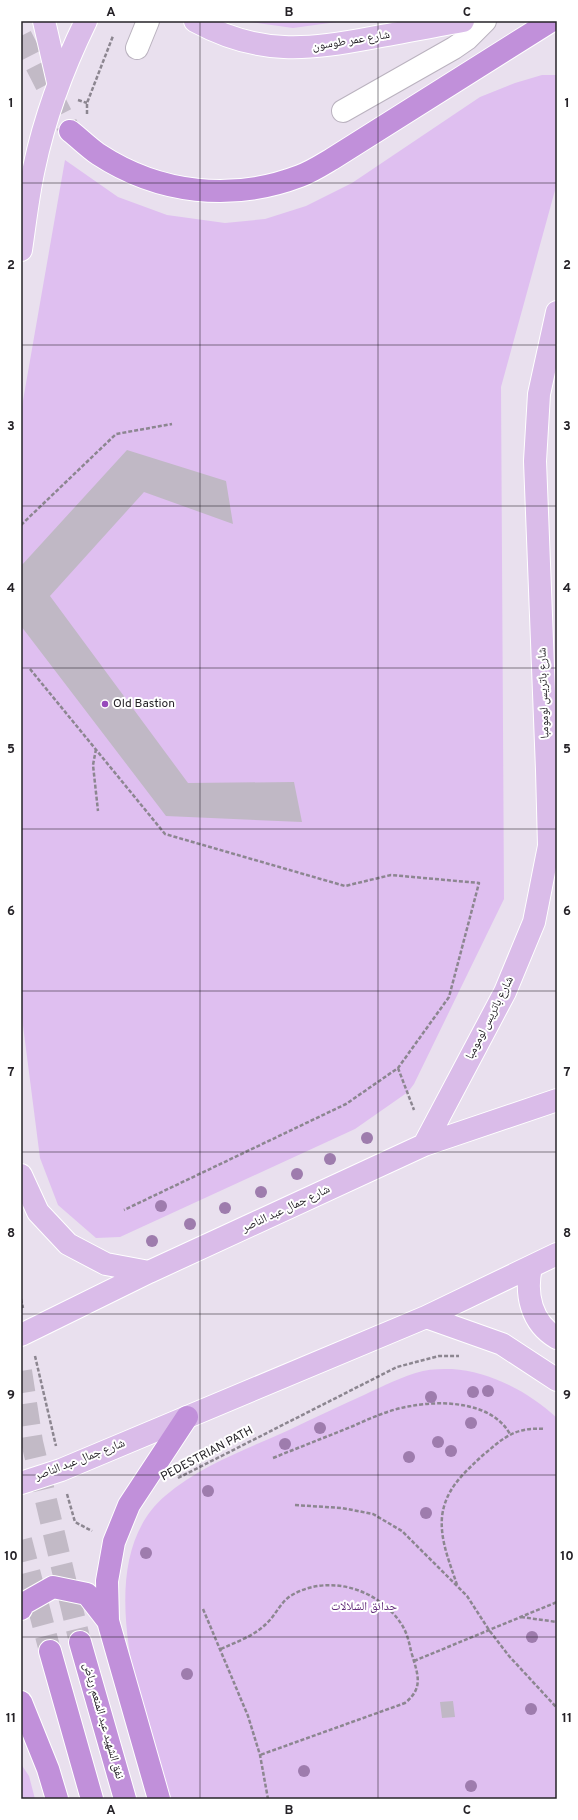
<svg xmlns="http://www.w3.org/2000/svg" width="578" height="1820" font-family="Overpass,'Noto Naskh Arabic',sans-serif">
<rect width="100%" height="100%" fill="#e9e0ee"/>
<path fill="#dfbff0" d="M244,21H344L293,28Z
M542,75H557V183L501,387L504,899L414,1084L408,1092L355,1129L120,1237L96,1238L58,1205L40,1158L21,1010V412L65,160L118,197L167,215L225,223L265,219L306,206L352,183L480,97L515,83Z
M452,1369C489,1371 529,1392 557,1418V1799H167C144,1716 87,1563 165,1496C201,1465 247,1449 289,1430C314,1418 339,1406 364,1395C383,1386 403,1376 423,1371C432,1369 443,1369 452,1369Z
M21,1764L29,1776L35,1799H21Z"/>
<path fill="#c0b8c5" d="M127,450L226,481L233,524L144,492L50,596L188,783L294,782L302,822L166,816L21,626V566Z
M453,1701L455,1717L442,1718L440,1702Z"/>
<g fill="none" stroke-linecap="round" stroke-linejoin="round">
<path stroke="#c2bac6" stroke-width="22" stroke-dasharray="22 11" stroke-linecap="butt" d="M21,36L70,131
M21,1371L32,1442L80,1642
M21,1540L50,1651"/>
<g stroke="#bab2bf" stroke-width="24">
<path id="minor" d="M137,48L148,21
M343,111L454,48L467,39L485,21"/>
</g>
<g stroke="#fff" stroke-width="24">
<path id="major" d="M44,21L58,82
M195,21C259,56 308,50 376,37C405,32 434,26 463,21
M21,250C25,223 28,195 34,168C45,116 63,68 86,21
M424,1145L505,992L534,922L549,846L547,770L535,461L539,394L557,312
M21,1175L38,1212L68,1244L106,1264L149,1272
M531,1267C525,1294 531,1323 557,1338
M426,1317L502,1344L557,1380
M21,1335L149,1272L424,1145L557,1100
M21,1483L61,1470L426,1317L557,1254"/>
</g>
<g stroke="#fff" stroke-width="24">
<path id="highway" d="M70,131C79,138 88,147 98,154C159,194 232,202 300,176C311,172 322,165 332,159L551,21
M21,1609L23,1604L53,1587L87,1594L108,1621
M80,1642L125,1799
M50,1651L92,1799
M21,1702L48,1769L57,1799
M159,1799L108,1621L107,1581L114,1542L129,1505L187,1417"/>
</g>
<path stroke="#8c8690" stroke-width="2.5" stroke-dasharray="4 2" stroke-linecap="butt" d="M78,100L87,103
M87,114V103L113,36
M21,525L116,434L172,424
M30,669L165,834L345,886L391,875L479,883L449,997L398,1068L346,1104L124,1210
M96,749L93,765L98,811
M398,1068L414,1110
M21,1299L23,1308
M35,1356L56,1446
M273,1458C300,1447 326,1437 353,1426C371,1418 391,1409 411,1406C443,1400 492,1402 510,1434
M178,1478L397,1367L439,1356H459
M67,1494L75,1522L92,1531
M295,1505L342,1508L373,1514L402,1531L467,1596L489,1630L509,1656L557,1708
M457,1585C450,1563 440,1541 442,1517C445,1489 464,1473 483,1455C492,1448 500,1440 510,1435C521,1429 533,1428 545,1429
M203,1609L248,1716L260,1755L268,1799
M521,1617L557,1622
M221,1649C236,1642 254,1636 266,1624C276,1615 281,1601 292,1595C330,1573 380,1590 402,1625C407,1633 409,1642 411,1651C417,1673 425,1687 405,1703L260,1755
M414,1661L557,1602"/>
<use href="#minor" stroke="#fff" stroke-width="22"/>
<use href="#major" stroke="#dabce9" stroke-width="22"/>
<use href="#highway" stroke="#c190da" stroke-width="22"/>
</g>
<g fill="#9e7cad">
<circle cx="367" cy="1138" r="6"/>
<circle cx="330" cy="1159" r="6"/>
<circle cx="297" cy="1174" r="6"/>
<circle cx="261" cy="1192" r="6"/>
<circle cx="161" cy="1206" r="6"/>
<circle cx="225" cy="1208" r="6"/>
<circle cx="190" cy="1224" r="6"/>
<circle cx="152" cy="1241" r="6"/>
<circle cx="488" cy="1391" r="6"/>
<circle cx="473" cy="1392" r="6"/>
<circle cx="431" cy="1397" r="6"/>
<circle cx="471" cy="1423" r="6"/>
<circle cx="320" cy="1428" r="6"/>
<circle cx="438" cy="1442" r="6"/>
<circle cx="285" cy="1444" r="6"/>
<circle cx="451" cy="1451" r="6"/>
<circle cx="409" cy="1457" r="6"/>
<circle cx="208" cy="1491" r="6"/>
<circle cx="426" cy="1513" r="6"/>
<circle cx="146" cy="1553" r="6"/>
<circle cx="532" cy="1637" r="6"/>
<circle cx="187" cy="1674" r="6"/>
<circle cx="531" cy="1709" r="6"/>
<circle cx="304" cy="1771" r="6"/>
<circle cx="471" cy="1786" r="6"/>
</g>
<path fill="none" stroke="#262328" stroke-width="1" stroke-opacity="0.55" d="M200,21V1799M378,21V1799M21,183H557M21,345H557M21,506H557M21,668H557M21,829H557M21,991H557M21,1152H557M21,1314H557M21,1475H557M21,1637H557"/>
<circle fill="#974abb" stroke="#fff" stroke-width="1.5" cx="105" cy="704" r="4"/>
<g text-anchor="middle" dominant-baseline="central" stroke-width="4" stroke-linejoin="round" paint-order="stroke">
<g font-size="12" fill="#262328" stroke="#fff">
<text transform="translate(351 41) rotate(-9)">شارع عمر طوسون</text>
<text transform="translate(544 693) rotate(-92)">شارع باتريس لومومبا</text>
<text transform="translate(490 1018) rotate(-63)">شارع باتريس لومومبا</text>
<text transform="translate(286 1209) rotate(-25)">شارع جمال عبد الناصر</text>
<text transform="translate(207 1454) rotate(-28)">PEDESTRIAN PATH</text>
<text transform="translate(80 1460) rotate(-21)">شارع جمال عبد الناصر</text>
<text transform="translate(103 1721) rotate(74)">نفق الشهيد عبد المنعم رياض</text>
</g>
<g font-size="12" fill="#262328" stroke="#fff" text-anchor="start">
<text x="113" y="704">Old Bastion</text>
</g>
<g font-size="12" fill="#602a78" stroke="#fff">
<text x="364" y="1607">حدائق الشلالات</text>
</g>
</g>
<rect width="578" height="1820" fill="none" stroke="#ffffff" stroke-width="44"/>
<rect x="22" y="22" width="534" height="1776" fill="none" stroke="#262328" stroke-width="1.5"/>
<g font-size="13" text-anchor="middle" font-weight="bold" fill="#262328">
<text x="111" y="16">A</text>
<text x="289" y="16">B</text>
<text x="467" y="16">C</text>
<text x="11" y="107">1</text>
<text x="567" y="107">1</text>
<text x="11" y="269">2</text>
<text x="567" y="269">2</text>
<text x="11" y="430">3</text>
<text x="567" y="430">3</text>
<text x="11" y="592">4</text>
<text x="567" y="592">4</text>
<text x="11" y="753">5</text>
<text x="567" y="753">5</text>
<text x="11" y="915">6</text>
<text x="567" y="915">6</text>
<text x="11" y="1076">7</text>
<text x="567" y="1076">7</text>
<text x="11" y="1237">8</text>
<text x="567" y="1237">8</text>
<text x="11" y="1399">9</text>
<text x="567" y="1399">9</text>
<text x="11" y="1560">10</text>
<text x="567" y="1560">10</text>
<text x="11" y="1722">11</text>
<text x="567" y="1722">11</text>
<text x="111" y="1814">A</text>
<text x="289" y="1814">B</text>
<text x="467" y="1814">C</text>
</g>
</svg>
